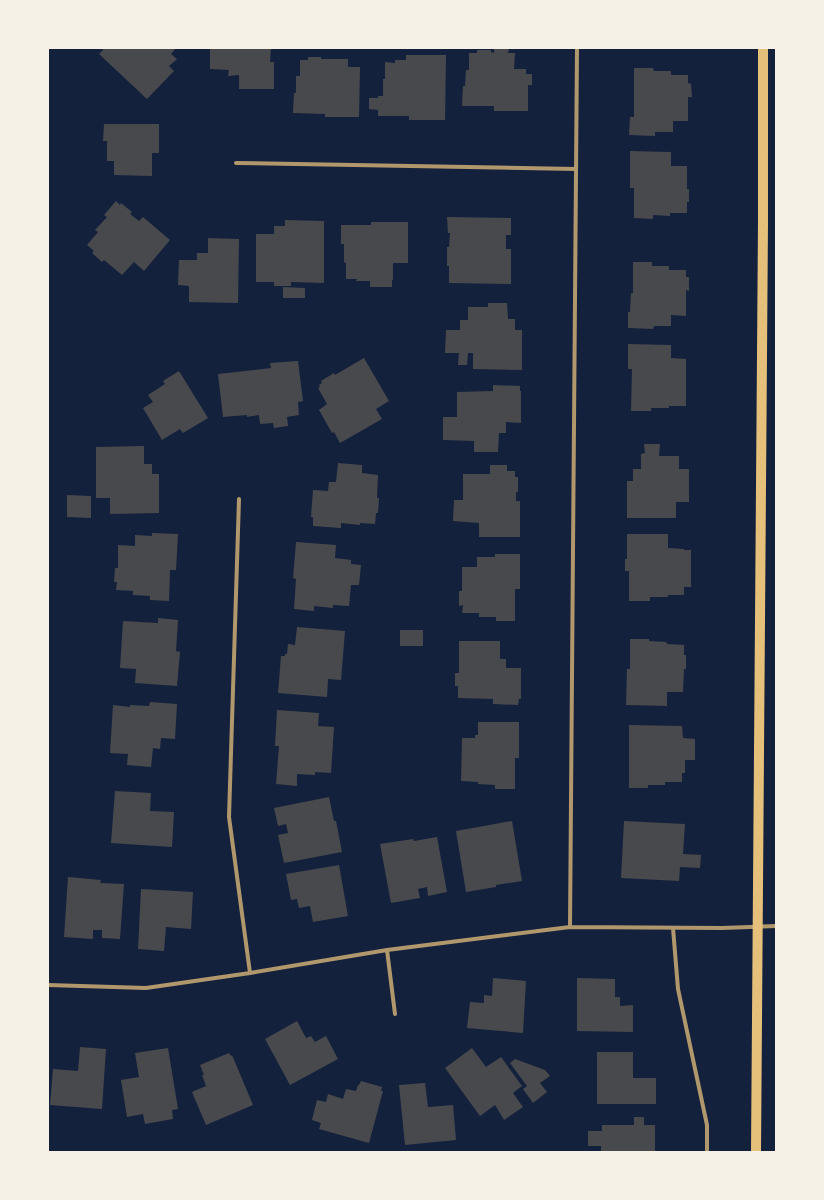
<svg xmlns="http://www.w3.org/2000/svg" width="824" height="1200" font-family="'Varela Round',sans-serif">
<rect width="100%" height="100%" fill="#14213d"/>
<path fill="#48494c" d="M102,48H176L171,54L177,59L169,66L174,71L147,99L99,54L103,50Z
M210,48H271L270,62H274V89H239V75L228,76L229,70L210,69Z
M494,48H509L508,53H515L514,69H526V74H532V85H528V111H494V106H462L463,86H465L466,70H469V53H477V50H491V52L494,53Z
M406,55H446L445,120H409V116H378V110L369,109V98H378V96H383V79H385V62L395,63V60H406Z
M308,57H321V59H348V67H360L359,117H325V114L293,113L294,93H296V76H300V60H308Z
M634,68H653L654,71H671V75H688V83L691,84L692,97H688V121H673V132H655V136L629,135L630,117H634Z
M104,124H159V153H152V176L114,175V161H107V141H103Z
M630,151L671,152V166H687V189H689V202H687V213H670V216L653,215V219L634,218V188H630Z
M116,201L120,205L121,203L132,212L130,214L139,221L143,217L170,240L144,271L134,262L122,275L104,260L102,262L92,253L94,251L87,245L98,232L95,230L107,217L104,215Z
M447,217L511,218V235H506V249H511V284L449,283V266H447V247H449L450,233H448Z
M285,220L324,221V283L291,282V286H274V282H256V234H274V226H285Z
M371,222H408V263H393V280H392V287H370V281H356L357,279H346V263L344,262V244H341V225H371Z
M208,238L239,239L238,303L189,302V286L178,285L179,260H197V253H208Z
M633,262H652V266H669V270H686V277H689V291L686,290V316L671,315V326H654L653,329L628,328V312H630L631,293H633Z
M283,287L305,288V298H283Z
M488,303H507L508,319H515V330H522V370L473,369V353H468L467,365H458L459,353H445L446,330H460V320H468V307H488Z
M628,344L671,345V358L686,359V406H669V408H651V411H631L632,369H628Z
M364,358L389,401L376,409L382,419L340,443L334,432L332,433L319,410L327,404L318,388L320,387L319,385L322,383L321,381L334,373L335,375Z
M298,361L303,401L298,402L299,415L287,417L288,426L274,428L273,423L260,424L259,415L247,417V415L223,417L218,374L271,368L270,363Z
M179,371L208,418L183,433L180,429L162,440L143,408L153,402L148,395L165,384L163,381Z
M493,385L520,386V391H521V423L506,422V433H499L498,452H474V441L443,440V417H457V392L493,391Z
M644,444H660L659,456H679V469H689V502H676V518H627V481H633V469H641V454L645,453Z
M144,446V464H152V474H159V513L110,514V498H96V447Z
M338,463L362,465V473L378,475L377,498H379L378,513H376L375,524L360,523V525L341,523V528L313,526V517H311L313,490L328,491L329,482H336Z
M490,465H507V471H515V477H518V492H516V501H520V537H479V523L453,521L454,500H463V474H490Z
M67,495L91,496V518L67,517Z
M152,533L178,534L176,570H170L169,601L150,600V596L133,595V591L116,590L117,582H114L115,568H118V545L135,546V535L152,536Z
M627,534H668V548L684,549V550H691V587H684V595H668V597H650V601H629V571H625V559H627Z
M296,542L336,545L335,558L351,560V564L361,565L359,585H351L349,606L333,605V608L314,606V611L294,609L296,579L293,578Z
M495,554H520V589H515V621H496V617H479V613H462L463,605L459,606V591H462V567H477V557H495Z
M158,618L178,620L176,651L180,652L177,686L135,683L136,669L120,668L123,621L158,623Z
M297,627L345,631L341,680L328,679L327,697L278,693L281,656H285V654H287L288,644L295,645Z
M400,630H423V646H400Z
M630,639H649V641L666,642L667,644L684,645V655H686V669H684L683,692H667V706L626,705L627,669H630Z
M459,641H500V659H506V668H521V699H519L518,705L493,704V699L458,698V686H455V673H459Z
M150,702L177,704L175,739L161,738L160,749L153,748L151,767L127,765L128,754L110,753L113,705L130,707V705L149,706Z
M277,710L319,713L318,726L334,727L331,773L315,772V775L297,774V786L276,784L279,746H275Z
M478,722H519V758H515V789H495V785L478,784V782L461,781L462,738H475V735H478Z
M629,725L682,726L683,738L695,739V760H685V773H682V782H665V785H648V788H629Z
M115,791L151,793L150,811L174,812L172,847L111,843Z
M329,797L334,821H336L342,852L284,863L278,835L288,833L286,824L278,826L274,808Z
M512,821L522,881L496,885V887L466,892L456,831Z
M624,821L685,824L683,854L701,855L700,868L680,867L679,881L621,878Z
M437,837L447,892L428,896L427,887L418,889L420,898L391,903L380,844L413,839L414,841Z
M339,865L348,916L313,922L310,906L299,908L297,899L291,900L286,874Z
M68,877L101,880L100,883L124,884L120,939L102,938V930H93V939L64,937Z
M141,889L193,892L191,929L166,927L164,951L138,949Z
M493,978L526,981L523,1033L467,1028L470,1002L484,1003V995L492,996Z
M577,978L615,979V997H620V1006L633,1005V1032L577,1031Z
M297,1021L306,1038L311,1036L315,1042L326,1036L338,1059L290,1085L265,1039Z
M80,1047L106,1049L102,1109L50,1105L53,1069L78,1071Z
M168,1048L178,1109L172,1110L173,1119L145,1124L143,1114L127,1117L121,1080L139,1077L135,1053Z
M472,1048L486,1067L501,1057L522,1086L513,1093L523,1107L504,1120L495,1105L480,1116L445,1068Z
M597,1052H633V1078H656V1104H597Z
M229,1053L231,1056L232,1055L253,1105L206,1125L192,1092L206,1086L202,1075H204L200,1065Z
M515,1059L545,1070L550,1076L540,1083L547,1092L533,1103L523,1089L527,1086L510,1063Z
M361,1081L382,1087L381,1091H383L369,1143L319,1129L321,1123L312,1120L317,1100L326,1102L328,1094L343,1099L346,1089L356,1091L358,1085H359Z
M425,1083L428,1107L453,1105L456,1140L405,1145L399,1085Z
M634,1117H644V1125H655V1152H601V1146H588V1131H602V1125H634Z"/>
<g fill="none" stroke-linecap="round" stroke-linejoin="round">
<path stroke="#b1986c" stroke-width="4" d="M236,163L576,169
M239,499L229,817L250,973
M570,927L577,48
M673,928L678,989L707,1125V1152
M387,950L395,1014
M48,985L146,988L250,973L387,950L570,927L722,928L776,926"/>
<path stroke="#e5c07b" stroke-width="10" d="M756,1152L763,222V48"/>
</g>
<rect width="824" height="1200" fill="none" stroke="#f6f1e7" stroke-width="98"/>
</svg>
